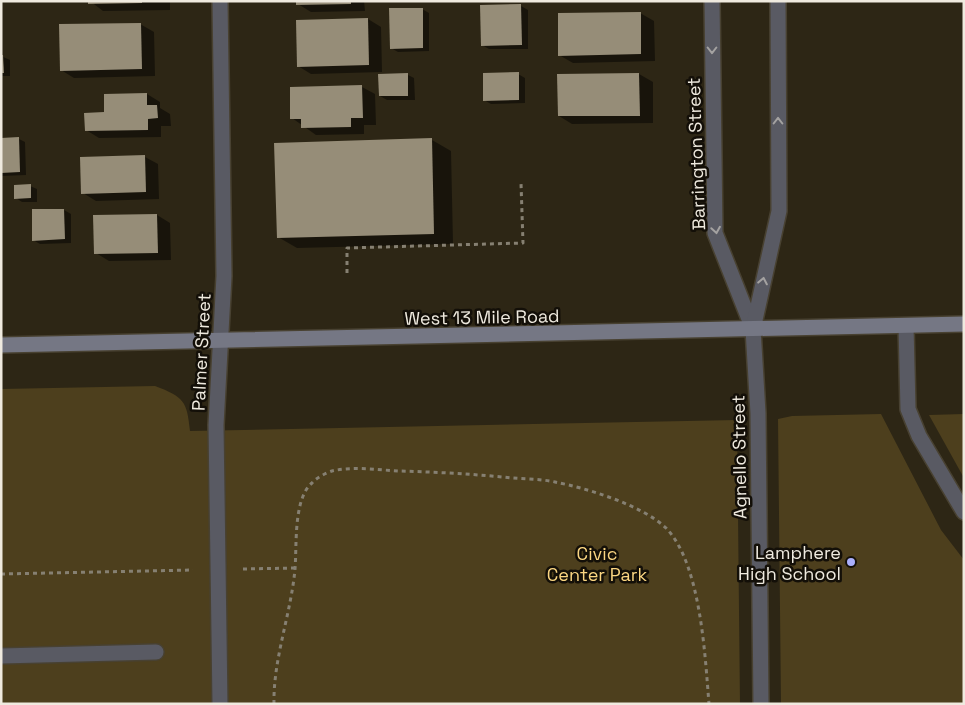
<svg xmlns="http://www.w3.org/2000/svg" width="965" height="705" viewBox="0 0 965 705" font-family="'Space Grotesk',sans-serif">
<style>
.green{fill:#4d3f1d}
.shadow{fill:#0007}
.building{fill:#968d78}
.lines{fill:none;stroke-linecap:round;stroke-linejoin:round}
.lane-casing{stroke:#484131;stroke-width:18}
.street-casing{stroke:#484131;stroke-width:18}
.secondary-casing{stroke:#484131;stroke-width:18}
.path{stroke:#868072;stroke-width:3;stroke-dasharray:4 4;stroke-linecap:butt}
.lane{stroke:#595a63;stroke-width:15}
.street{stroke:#595a63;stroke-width:15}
.secondary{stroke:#757784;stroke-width:15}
.oneway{stroke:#a4a2a1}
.poi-dot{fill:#aaaffb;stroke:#130f08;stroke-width:2}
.labels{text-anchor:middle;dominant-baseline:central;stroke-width:5;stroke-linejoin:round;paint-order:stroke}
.street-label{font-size:18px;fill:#efeadf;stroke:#130f08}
.poi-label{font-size:18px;fill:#efeadf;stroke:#130f08;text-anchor:end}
.park-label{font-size:18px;fill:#fbd682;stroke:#130f08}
</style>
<rect width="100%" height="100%" fill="#2d2615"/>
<g class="green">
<path d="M155,386C184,397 187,401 190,431L737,420L740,704H1V389Z"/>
<path d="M881,414L941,530L964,560V704H781L778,419L792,416Z"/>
<path d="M964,414V478L929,415Z"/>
</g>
<g class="shadow">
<path d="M90,1H170V10L103,11Z"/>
<path d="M298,1H364L365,11L311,12L298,4Z"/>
<path d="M521,6L528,10V49H489L482,45Z"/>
<path d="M422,9L429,13V51L398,52L391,48Z"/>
<path d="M640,13L654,21L655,61L573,63L559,55Z"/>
<path d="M368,19L381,27L382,72L311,74L298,66Z"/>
<path d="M140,24L154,32L155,76L74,78L61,70Z"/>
<path d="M1,56L10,60V76H1Z"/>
<path d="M518,74L525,78V103L491,104L484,100Z"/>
<path d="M639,74L653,82V123L572,124L559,116L558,75Z"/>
<path d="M408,75L414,78L415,100H387L380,96Z"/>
<path d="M362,87L375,94L376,125H364V134L316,135L292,118Z"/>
<path d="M147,94L160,102V108L170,114L171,126H161V137L99,138L86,130L106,114Z"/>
<path d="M1,139H19L25,142L26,175L1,176Z"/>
<path d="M432,140L451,151L453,244L297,248L278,237Z"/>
<path d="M145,157L158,164L159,199L96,201L83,193Z"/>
<path d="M30,186L37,189V202H22L16,198Z"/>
<path d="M33,210H64L71,214V243L40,244L33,240Z"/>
<path d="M157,215L170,223L171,260L109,261L96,253Z"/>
</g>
<g class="building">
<path d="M88,1H142V3L88,4Z"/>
<path d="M296,1H351V4L296,5Z"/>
<path d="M521,4L522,45L481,46L480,5Z"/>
<path d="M389,8H423V48L390,49Z"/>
<path d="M641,12V54L558,56V13Z"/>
<path d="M368,18L369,65L297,67L296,20Z"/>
<path d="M141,23L142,69L60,71L59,24Z"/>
<path d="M1,55H3L4,73H1Z"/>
<path d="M519,72V100L483,101V73Z"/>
<path d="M408,73V96H379L378,74Z"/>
<path d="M639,73L640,116H558L557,74Z"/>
<path d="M362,85L363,118H351V127L301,128V119H290V87Z"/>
<path d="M147,93V105H157L158,118L148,119V130L85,131L84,113L104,112V94Z"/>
<path d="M19,137L20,172L1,173V138Z"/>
<path d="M432,138L434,234L277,238L274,143Z"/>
<path d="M145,155L146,192L81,194L80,157Z"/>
<path d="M31,184V198L14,199V185Z"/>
<path d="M32,209H64L65,239L32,241Z"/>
<path d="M157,214L158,253L94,254L93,215Z"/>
</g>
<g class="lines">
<g class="lane-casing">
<g id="lane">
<path d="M906,326L908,409L919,436L964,512"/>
<path d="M1,656L156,652"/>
</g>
</g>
<g class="street-casing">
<g id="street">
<path d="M220,1L224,276L216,425L220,704"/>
<path d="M712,1L715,233L753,329"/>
<path d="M761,704L758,413L753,329L779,211L778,1"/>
</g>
</g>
<g class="secondary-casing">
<path id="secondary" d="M1,345L964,324"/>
</g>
<g class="path">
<path d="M347,273V248L523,243L521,183"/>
<path d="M243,569L295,568"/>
<path d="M1,574L193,570"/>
<path d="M274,704C273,659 291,614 295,569C297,546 293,499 312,483C316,478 326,473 332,471C353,466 378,470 399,471C436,472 474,474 512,478C526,479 541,479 555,482C586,488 642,505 666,528C701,564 705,656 709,704"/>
</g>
<use href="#lane" class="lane"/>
<use href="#street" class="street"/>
<use href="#secondary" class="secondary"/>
</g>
<defs><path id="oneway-chevron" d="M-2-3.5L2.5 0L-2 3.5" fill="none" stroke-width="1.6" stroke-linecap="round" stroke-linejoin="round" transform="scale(1.25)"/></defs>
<g class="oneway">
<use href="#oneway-chevron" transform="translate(712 50) rotate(90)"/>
<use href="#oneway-chevron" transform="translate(778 121) rotate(-90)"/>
<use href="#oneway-chevron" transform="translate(716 230) rotate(81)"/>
<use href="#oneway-chevron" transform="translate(763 281) rotate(-79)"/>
</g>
<circle class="poi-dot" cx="851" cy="562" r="5"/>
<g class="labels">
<g class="street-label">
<text transform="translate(696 154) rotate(-92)">Barrington Street</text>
<text transform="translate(482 317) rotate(-1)">West 13 Mile Road</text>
<text transform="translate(201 352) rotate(-87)">Palmer Street</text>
<text transform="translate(739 457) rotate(-91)">Agnello Street</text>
</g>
<g class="poi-label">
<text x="841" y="552">Lamphere<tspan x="841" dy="21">High School</tspan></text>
</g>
<g class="park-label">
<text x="597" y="553">Civic<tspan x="597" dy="21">Center Park</tspan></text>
</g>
</g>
<rect width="965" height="705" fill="none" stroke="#efeadf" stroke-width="5"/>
</svg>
